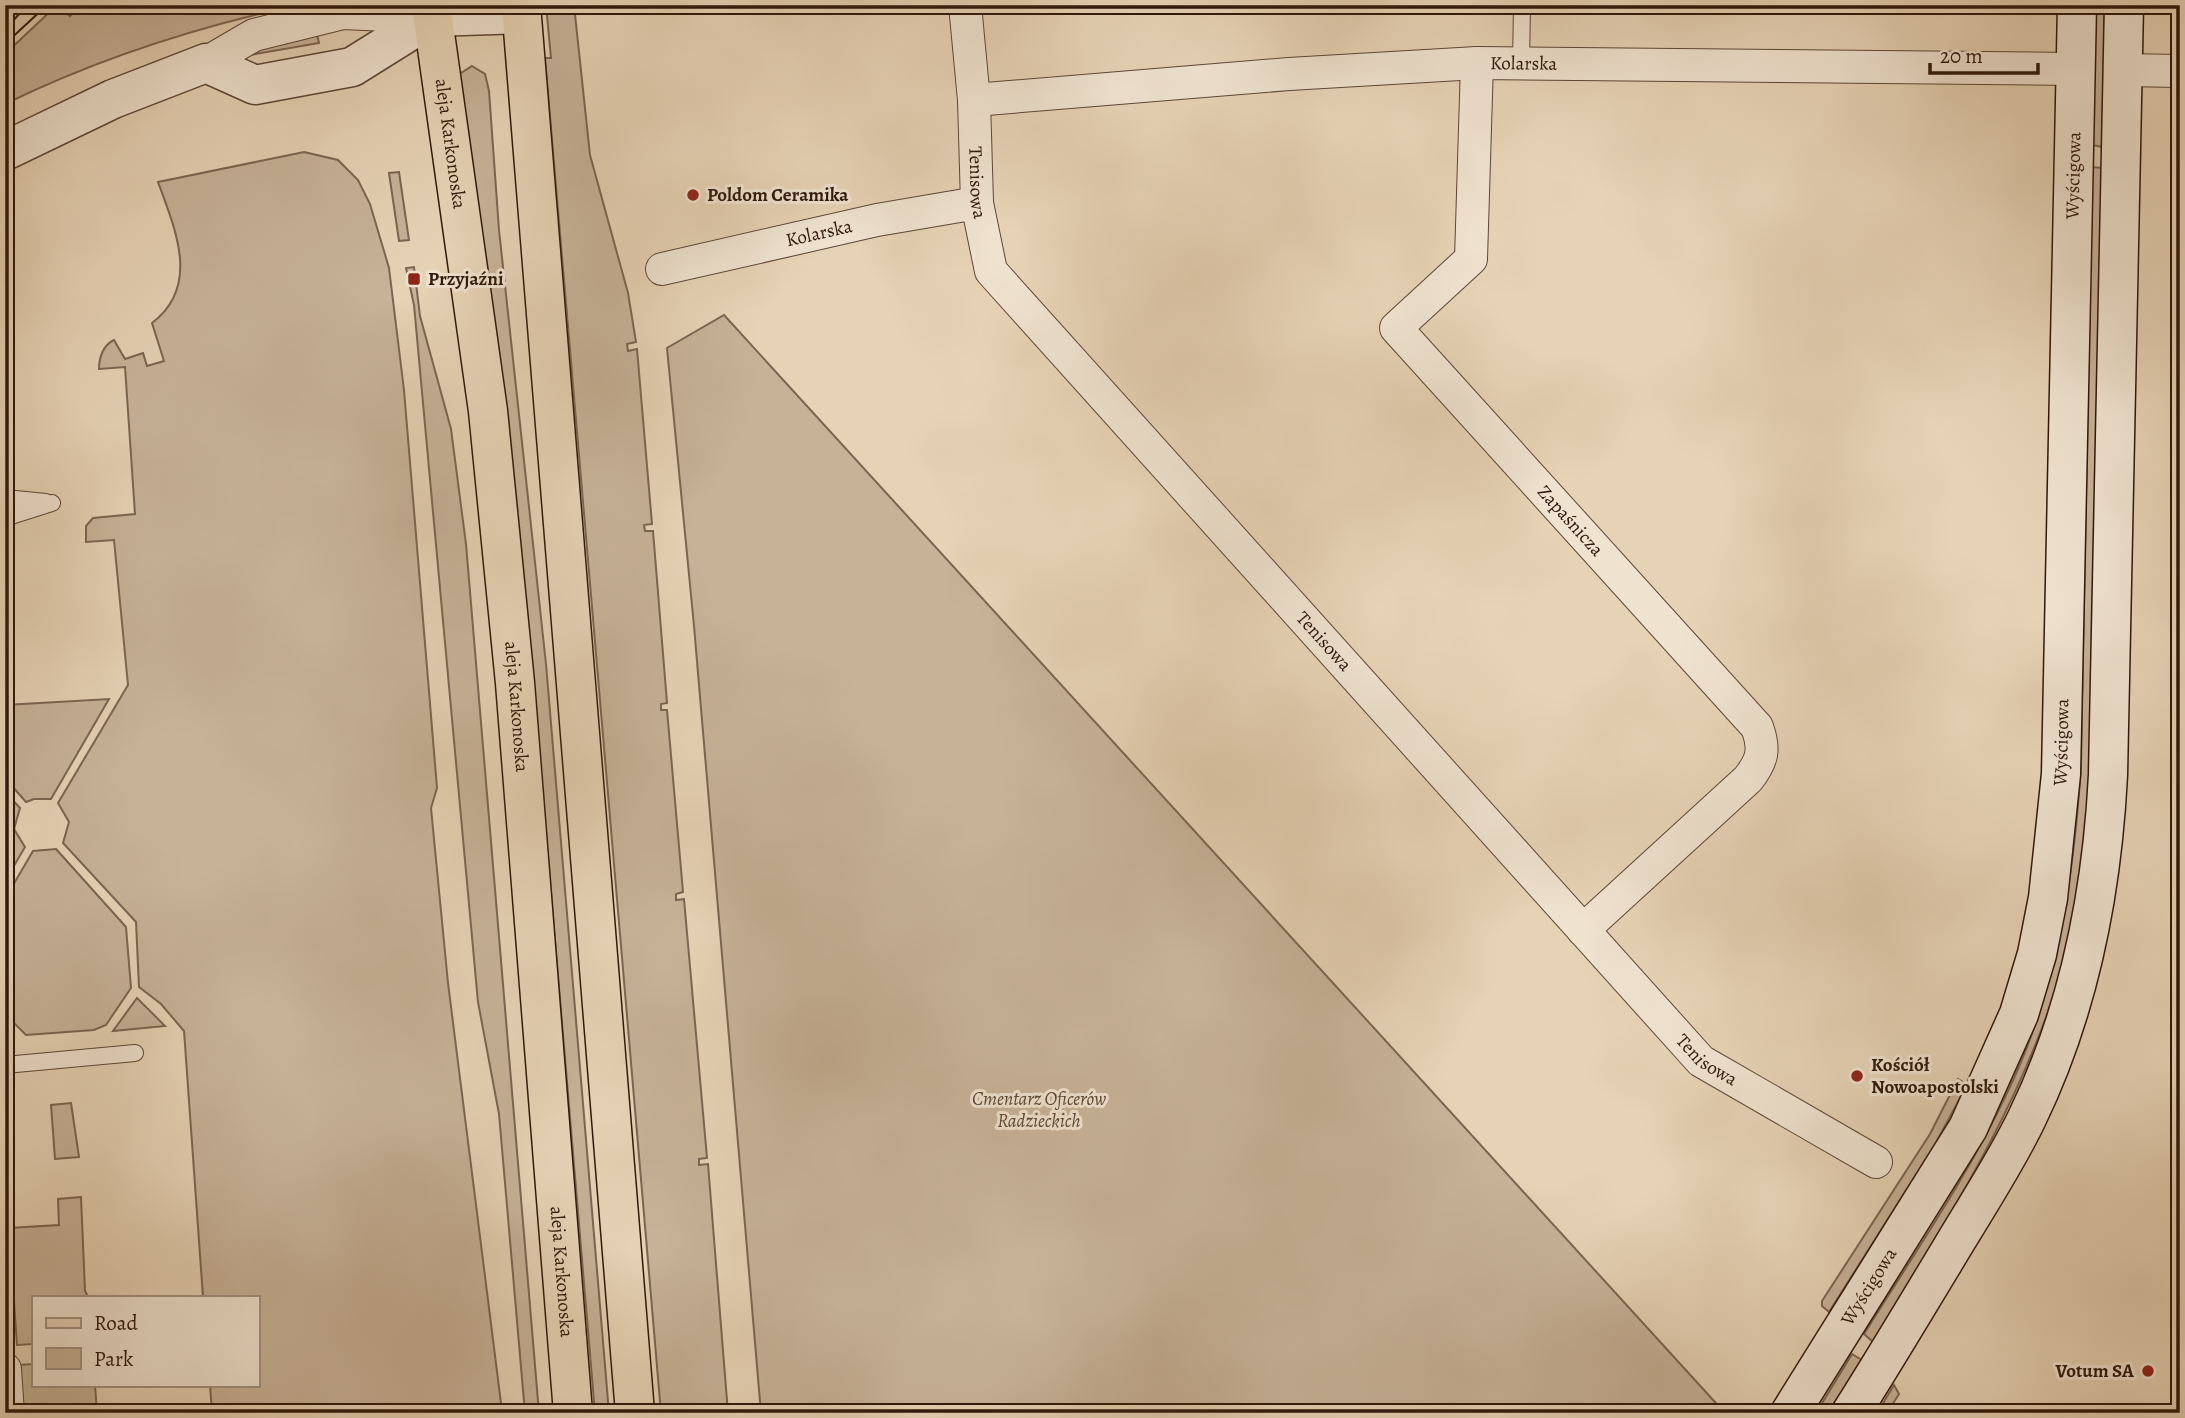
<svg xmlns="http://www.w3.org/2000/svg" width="2185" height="1418" viewBox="0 0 2185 1418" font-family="Alegreya,serif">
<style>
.green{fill:#c7b298;stroke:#7b6552;stroke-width:2}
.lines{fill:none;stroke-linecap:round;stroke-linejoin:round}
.service-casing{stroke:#5d4636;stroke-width:18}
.minor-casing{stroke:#5d4636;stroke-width:34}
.tertiary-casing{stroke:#5d4636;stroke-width:41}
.secondary-casing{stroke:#2f180b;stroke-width:41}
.primary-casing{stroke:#2f180b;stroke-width:41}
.service{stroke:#efe2cf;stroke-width:16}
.minor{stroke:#efe2cf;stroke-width:32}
.tertiary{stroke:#efe2cf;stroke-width:38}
.secondary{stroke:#efe2cf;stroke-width:38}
.primary{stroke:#e6d2b5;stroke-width:38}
.tram{stroke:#2f180b;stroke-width:2}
.poi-dot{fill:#8f2418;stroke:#efe2cf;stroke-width:2.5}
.labels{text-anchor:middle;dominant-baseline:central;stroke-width:6;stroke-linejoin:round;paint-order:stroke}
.street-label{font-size:19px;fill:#2f180b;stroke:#efe2cf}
.poi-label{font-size:19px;font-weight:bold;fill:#2f180b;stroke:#efe2cf;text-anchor:start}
.park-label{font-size:19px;font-style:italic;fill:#5d4635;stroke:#efe2cf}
</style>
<rect width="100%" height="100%" fill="#e6d2b5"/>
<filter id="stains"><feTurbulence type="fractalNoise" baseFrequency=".00286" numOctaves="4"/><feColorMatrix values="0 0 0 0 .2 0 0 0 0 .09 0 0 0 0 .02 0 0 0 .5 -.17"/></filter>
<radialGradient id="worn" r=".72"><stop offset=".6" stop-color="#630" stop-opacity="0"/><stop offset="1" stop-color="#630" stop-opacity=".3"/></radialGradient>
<g class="green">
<path d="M57,5L70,16L80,5H298C196,27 99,58 5,104V54Z"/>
<path d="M546,5H574L590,155L628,293L636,342L627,344L628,351L637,349L652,524L644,525L645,531H653L667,703L661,704V710H667L683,892L676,894V900L684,899L707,1158L699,1159V1165L708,1164L728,1413H661L545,58H551Z"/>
<path d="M2096,5H2105L2102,147L2092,145Z"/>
<path d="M316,30L319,43L244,56L243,52Z"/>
<path d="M472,66L485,74L489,91L499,230L546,664L609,1413H595L539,751L458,75Z"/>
<path d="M304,152L338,160L358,180L370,204L389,268L404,390L437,788L431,808L448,983L502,1411L212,1413L210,1385H257V1297H203L184,1031L161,1004L139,987L136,922L63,843L69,822L58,803L128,685L114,540L86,542V526L93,518L135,514L125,367L99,369C99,358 103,345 114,340L125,359L143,353L147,366L164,361L152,323C201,286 175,229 158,182Z"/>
<path d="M2092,167L2102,168L2089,796C2082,854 2078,913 2062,969C2022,1105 1946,1222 1873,1342L1864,1334C1913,1255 1967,1178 2007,1093C2057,990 2074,878 2081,765Z"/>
<path d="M399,172L409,240L399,241L389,173Z"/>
<path d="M414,267L420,316L451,429L466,544L539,1413H525L499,1114L478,1002L414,305L406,268Z"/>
<path d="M724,315L1725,1413H761L694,626L667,348Z"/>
<path d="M109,699L51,799H34L26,802L5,778V705Z"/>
<path d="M5,792L20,808L14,829L25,847L5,881Z"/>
<path d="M56,849L126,927L131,988L106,1025L94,1030L26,1035L5,1014V899L33,851Z"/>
<path d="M137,998L165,1026L113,1031Z"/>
<path d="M1958,1079L1963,1082L1965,1089L1933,1148L1829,1312L1822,1306V1301L1930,1134Z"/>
<path d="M71,1103L79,1157L55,1159L51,1105Z"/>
<path d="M81,1197L85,1291L88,1297H33V1344L17,1345L9,1228L59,1225L58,1199Z"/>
<path d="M1852,1354L1862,1360L1828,1413H1816Z"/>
<path d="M33,1364V1385H95L97,1413H22L19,1365Z"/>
<path d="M1894,1385L1899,1394L1887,1413H1877Z"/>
</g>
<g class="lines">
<g class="service-casing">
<g id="service">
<path d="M1521,63L1522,5"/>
<path d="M5,498L46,502"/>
<path d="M5,518L52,503"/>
<path d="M5,1065L135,1053"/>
</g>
</g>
<g class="minor-casing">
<g id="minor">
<path id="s1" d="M965,5L974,100L977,203L991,271L1701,1061L1876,1162"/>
<path d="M206,63L254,35L343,13L432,17"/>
<path id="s2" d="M1477,63L1471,259L1396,328L1757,727C1765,749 1763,760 1748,779L1583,930"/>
<path d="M2123,70L2180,71"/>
<path id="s3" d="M974,100L1289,74L1477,63L2075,69"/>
<path id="s4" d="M662,269L877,220L977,203"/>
<path d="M5,1369L8,1413"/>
</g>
</g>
<g class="tertiary-casing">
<path id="tertiary" d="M5,151L113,99L206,63L255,85L352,67L432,17L521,14"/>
</g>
<g class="secondary-casing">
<g id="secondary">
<path id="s5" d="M1790,1413L1968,1128L2019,1014L2037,954L2048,898L2061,774L2077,5"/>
<path d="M1851,1413C1887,1356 1921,1299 1956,1241C1980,1201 2007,1160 2027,1118C2079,1011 2102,893 2108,775L2124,5"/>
</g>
</g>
<g class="primary-casing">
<g id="primary">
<path id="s6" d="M431,5L488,411L515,683L573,1413"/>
<path d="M521,5L635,1413"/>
</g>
</g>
<use href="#service" class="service"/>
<use href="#minor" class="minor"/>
<use href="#tertiary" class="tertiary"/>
<use href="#secondary" class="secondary"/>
<use href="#primary" class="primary"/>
<g class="tram">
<path d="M5,30L27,5"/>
<path d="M5,44L47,5"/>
</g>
</g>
<g class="poi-dot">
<circle cx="693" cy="195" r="7"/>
<rect x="407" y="272" width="14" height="14" rx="3.5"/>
<circle cx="1857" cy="1076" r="7"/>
<circle cx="2148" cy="1371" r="7"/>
</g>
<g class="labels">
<g class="street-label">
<text stroke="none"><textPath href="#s3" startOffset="551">Kolarska</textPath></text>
<text stroke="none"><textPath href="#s6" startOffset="140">aleja Karkonoska</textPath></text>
<text stroke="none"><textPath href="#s5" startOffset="1304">Wyścigowa</textPath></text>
<text stroke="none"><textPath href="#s1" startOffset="178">Tenisowa</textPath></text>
<text stroke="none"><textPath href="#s4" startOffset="161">Kolarska</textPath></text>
<text stroke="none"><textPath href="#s2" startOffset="558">Zapaśnicza</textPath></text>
<text stroke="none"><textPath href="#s1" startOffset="766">Tenisowa</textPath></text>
<text stroke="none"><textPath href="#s6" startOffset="707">aleja Karkonoska</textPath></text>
<text stroke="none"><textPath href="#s5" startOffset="737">Wyścigowa</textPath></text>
<text stroke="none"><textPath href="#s1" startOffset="1334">Tenisowa</textPath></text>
<text stroke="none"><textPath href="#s6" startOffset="1274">aleja Karkonoska</textPath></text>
<text stroke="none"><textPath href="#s5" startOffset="149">Wyścigowa</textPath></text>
</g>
<g class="poi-label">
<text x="707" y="195">Poldom Ceramika</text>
<text x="428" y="279">Przyjaźni</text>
<text x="1871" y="1065">Kościół<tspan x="1871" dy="22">Nowoapostolski</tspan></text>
<text x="2134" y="1371" text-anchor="end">Votum SA</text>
</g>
<g class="park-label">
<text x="1039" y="1099">Cmentarz Oficerów<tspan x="1039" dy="22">Radzieckich</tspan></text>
</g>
</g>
<rect width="2185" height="1418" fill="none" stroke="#e6d2b5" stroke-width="28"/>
<rect x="7" y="7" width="2171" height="1404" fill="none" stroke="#2f180b" stroke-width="3.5"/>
<rect x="14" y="14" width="2157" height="1390" fill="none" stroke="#2f180b" stroke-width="2"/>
<rect x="32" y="1296" width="228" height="91" fill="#efe2cf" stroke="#a29181" stroke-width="2"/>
<rect x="46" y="1318" width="35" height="10" fill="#e6d2b5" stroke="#a29181" stroke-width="2"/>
<text x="94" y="1330" font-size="21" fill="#2f180b">Road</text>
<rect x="46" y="1348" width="35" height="21" fill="#c7b298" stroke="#a29181" stroke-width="2"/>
<text x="94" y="1366" font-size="21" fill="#2f180b">Park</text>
<path d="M1930 63v10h108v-10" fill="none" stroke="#2f180b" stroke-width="3.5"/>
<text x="1940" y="63" font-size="21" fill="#2f180b" stroke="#efe2cf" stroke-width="5" paint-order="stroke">20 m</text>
<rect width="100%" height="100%" filter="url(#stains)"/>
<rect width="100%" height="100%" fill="url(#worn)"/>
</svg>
